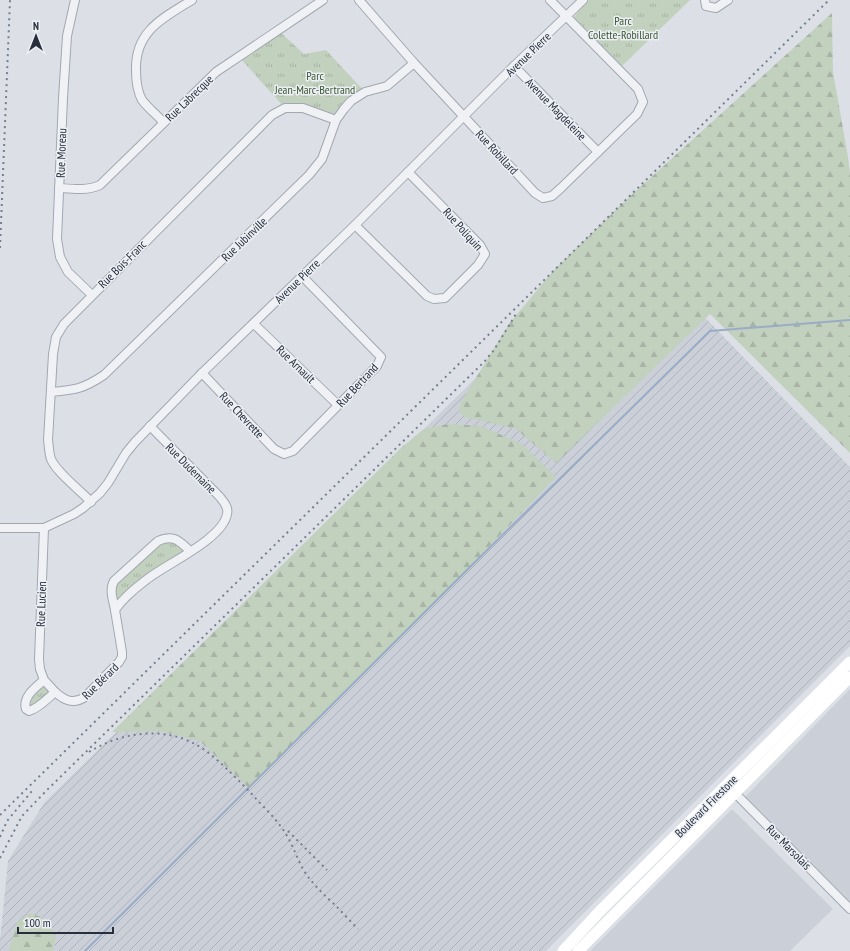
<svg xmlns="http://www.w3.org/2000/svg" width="850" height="951" viewBox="0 0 850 951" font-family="'PT Sans Narrow',sans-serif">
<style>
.built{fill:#cbcfd8}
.industrial{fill:url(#industrial-furrows)}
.grass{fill:url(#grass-tufts)}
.forest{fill:url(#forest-firs)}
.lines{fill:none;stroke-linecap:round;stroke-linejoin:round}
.stream{stroke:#98acc6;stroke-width:2}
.minor-casing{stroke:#a2a7b0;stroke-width:10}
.minor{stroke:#eff1f5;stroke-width:8}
.secondary{stroke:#fff;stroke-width:11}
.rail{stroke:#767f8f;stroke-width:2;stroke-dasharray:2 4;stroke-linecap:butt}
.labels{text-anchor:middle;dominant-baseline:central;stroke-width:3;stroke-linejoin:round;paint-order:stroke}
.park-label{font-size:12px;fill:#3a5734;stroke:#eceff4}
.street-label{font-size:12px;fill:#272e3c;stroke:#eceff4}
</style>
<defs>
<pattern id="industrial-furrows" width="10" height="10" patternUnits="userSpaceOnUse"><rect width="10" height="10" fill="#cbcfd8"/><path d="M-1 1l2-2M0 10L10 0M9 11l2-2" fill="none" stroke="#aeb2ba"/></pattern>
<pattern id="grass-tufts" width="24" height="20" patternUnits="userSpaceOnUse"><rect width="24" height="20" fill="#c2d0be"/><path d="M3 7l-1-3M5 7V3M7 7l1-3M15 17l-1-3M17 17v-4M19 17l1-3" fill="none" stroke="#a7b3a4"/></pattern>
<pattern id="forest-firs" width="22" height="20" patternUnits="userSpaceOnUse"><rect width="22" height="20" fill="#c2d0be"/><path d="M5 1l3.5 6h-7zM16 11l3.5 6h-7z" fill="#a7b3a4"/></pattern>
</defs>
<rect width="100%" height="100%" fill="#dce0e6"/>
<g class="built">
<path d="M850,689V903L745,797Z"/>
<path d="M732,809L833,909L790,951H590Z"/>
</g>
<path class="industrial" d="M623,233L850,467V646L546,951H0V940L8,861L44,803Z"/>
<g class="grass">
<path d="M588,0H690L622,66L574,17Z"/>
<path d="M278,30L304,54L326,50L365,92L336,120L303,108H285L239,57Z"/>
<path d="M171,538L190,551L115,610L112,586L158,541Z"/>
<path d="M44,680L55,692L29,711L26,699Z"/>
</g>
<g class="forest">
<path d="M832,13L833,72L848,157L850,174V453L710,314L556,463L516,429L464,417L459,411L461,402L509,324L552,272L625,201Z"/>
<path d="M448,424L481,426L522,444L556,477L454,583L249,788L200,741L159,731L112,732L402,447L424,429Z"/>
<path d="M30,913L44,918L50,925L56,937L53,951H9L17,922Z"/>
</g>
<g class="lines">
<path class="stream" d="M85,951L466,571L710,331L850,320"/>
<g class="minor-casing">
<g id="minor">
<path d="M75,0L67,36L63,98L57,239L60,257L68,272L92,295"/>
<path d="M359,0L414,63L535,193L543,198L552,196L561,188L637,114L643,102L638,89L550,0"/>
<path d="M705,0L706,6L716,8L728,0"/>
<path d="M514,66L598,152"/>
<path d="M163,122C157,115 148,108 142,100C137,91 136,80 136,70C135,31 163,18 192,0"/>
<path d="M59,188C73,189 87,191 100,185L216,72L323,0"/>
<path d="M355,225L427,296L434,299L445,298L478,265L485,254L480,245L408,172"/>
<path d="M254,324L338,405"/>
<path d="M202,373L274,449L284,454L293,451L377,366L381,357L302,276"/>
<path d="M51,392C75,390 83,389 104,375L309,175L322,159L336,120L344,109L351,101L365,92L387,86L414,63"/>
<path d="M91,502C81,491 56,472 51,459C49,454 49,446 48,440L53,354L56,337L64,324L272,115L285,108H303L336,120"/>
<path d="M0,528H44L74,514L83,508L100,493L108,483L126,453L135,442L202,373L355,225L514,66L583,0"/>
<path d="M115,610C113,599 109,590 114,581L158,541C174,534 179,541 190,551"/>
<path d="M44,680L55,692C47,699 39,708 29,711L26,709C22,697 36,687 44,680L40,669L39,659L44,528"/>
<path d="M55,692C64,700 73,705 85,697L119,662L122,657V652L115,610C123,598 134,589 146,580C166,564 223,539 227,514C229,507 223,501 219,496L150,426"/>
<path d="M731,789L850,909"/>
</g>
</g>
<use href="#minor" class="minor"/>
<g class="secondary">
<path d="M563,951L600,911L850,662"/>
<path d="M578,951L850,677"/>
</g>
<g class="rail">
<path d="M0,248L10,0"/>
<path d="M89,752C125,730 171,725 206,751C222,763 236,778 250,792C261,805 274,816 284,831C293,844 297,860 306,874C314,885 324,895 335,905C342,912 350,921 358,929"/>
<path d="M0,815L829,0"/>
<path d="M288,831L327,870"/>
<path d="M0,837L7,821L32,791"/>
<path d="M0,858L22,816L47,790L484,362L494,350L516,314"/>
</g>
</g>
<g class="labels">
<g class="park-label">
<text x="623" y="20">Parc<tspan x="623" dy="14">Colette-Robillard</tspan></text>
<text x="315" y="75">Parc<tspan x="315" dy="14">Jean-Marc-Bertrand</tspan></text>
</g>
<g class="street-label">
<text transform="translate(528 54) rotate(-44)">Avenue Pierre</text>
<text transform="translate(189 98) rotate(-44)">Rue Labrecque</text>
<text transform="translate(556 109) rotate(46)">Avenue Magdeleine</text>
<text transform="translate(497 152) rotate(47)">Rue Robillard</text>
<text transform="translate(61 153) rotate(-88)">Rue Moreau</text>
<text transform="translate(463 229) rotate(48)">Rue Poliquin</text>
<text transform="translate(244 239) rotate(-44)">Rue Jubinville</text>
<text transform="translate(122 264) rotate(-45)">Rue Bois-Franc</text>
<text transform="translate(297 281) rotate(-44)">Avenue Pierre</text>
<text transform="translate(296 364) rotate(44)">Rue Arnault</text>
<text transform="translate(357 385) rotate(-47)">Rue Bertrand</text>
<text transform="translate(242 415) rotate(47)">Rue Chevrette</text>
<text transform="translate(191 468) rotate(45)">Rue Dudemaine</text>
<text transform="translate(41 604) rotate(-88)">Rue Lucien</text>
<text transform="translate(100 681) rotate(-45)">Rue Bérard</text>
<text transform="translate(706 806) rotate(-45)">Boulevard Firestone</text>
<text transform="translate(789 847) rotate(45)">Rue Marsolais</text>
</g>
</g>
<g transform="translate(36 36)" stroke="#eceff4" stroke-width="3" paint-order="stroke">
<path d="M0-3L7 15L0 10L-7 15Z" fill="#272e3c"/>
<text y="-6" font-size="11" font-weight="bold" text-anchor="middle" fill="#272e3c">N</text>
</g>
<path d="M18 927v6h95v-6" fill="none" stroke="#272e3c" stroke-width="2"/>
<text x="24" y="927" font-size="12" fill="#272e3c" stroke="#eceff4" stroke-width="3" paint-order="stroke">100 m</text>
</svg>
